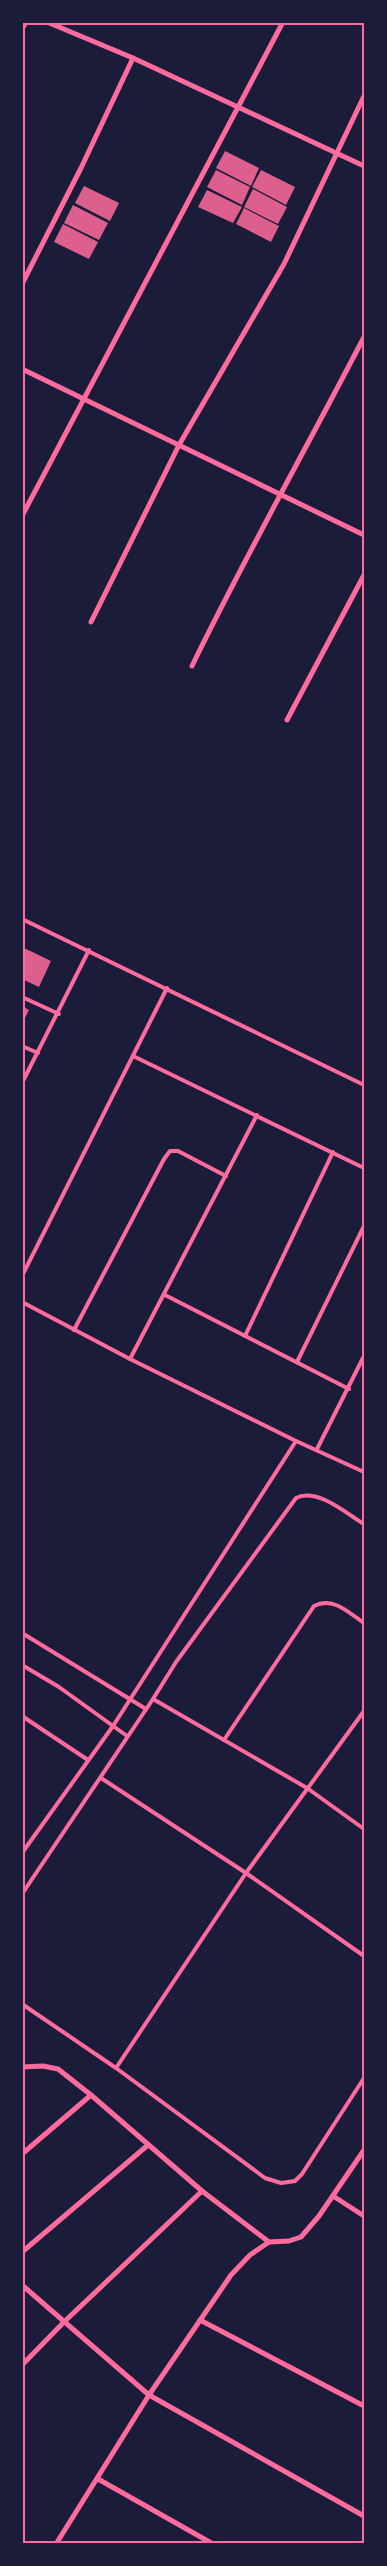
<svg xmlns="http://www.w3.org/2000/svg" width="387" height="2566" viewBox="0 0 387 2566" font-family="'Golos Text',sans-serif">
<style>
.building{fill:#dd5f8e}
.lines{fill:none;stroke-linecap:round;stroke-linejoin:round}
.service{stroke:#ff6b9d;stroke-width:4}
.minor{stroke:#ff6b9d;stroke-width:5}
.neatline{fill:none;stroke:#ff6b9d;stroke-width:2}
</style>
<rect width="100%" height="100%" fill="#1b1b3a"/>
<g class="building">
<path d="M225,151L259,168L251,186L216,168Z"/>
<path d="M216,170L250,187L242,205L207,187Z"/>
<path d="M261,170L295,187L286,205L252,187Z"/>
<path d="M84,186L119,203L110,221L75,203Z"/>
<path d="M253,189L287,207L278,224L244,207Z"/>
<path d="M207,190L242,207L233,223L198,207Z"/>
<path d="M73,205L108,223L99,240L64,223Z"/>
<path d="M244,208L279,226L271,242L236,224Z"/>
<path d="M63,224L98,242L89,259L54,242Z"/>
<path d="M22,947L51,961L39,987L22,979Z"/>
<path d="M22,1006L29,1010L22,1024Z"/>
</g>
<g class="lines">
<g class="service">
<path d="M22,919L364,1085"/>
<path d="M22,997L59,1014"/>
<path d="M22,1046L38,1053"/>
<path d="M133,1056L364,1168"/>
<path d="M22,1083L89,950"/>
<path d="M22,1276L167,988"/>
<path d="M165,1295L349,1389"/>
<path d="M22,1302L130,1359L296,1441L364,1472"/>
<path d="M74,1330L164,1159L170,1151H178L226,1176"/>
<path d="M245,1336L333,1152"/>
<path d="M130,1359L257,1115"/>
<path d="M297,1362L364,1226"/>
<path d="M317,1449L364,1356"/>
<path d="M22,1633L146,1709"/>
<path d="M22,1665L59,1687L127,1736"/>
<path d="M153,1699L307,1788L364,1829"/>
<path d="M22,1716L88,1760"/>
<path d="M224,1740L314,1606C333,1596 349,1613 364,1623"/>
<path d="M101,1778L246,1873L364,1956"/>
<path d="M22,1853L113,1726L296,1441"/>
<path d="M22,1894L153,1699L176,1662L296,1498C317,1487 347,1514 364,1524"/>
<path d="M22,2004L116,2068L265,2178L281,2183L295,2181L302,2174L364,2078"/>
<path d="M116,2068L246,1873L364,1711"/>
</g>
<g class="minor">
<path d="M47,22L133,58L364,166"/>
<path d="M22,29L26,22"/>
<path d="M22,284L81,168L133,58"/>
<path d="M22,369L364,535"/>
<path d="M22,516L283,22"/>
<path d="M91,622L179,445L284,264L364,96"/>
<path d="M192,666C246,555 307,447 364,337"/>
<path d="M287,720L364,575"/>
<path d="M22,2067L43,2066L58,2069L91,2095L202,2191L269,2242"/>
<path d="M22,2154L91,2095"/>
<path d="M333,2196L364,2216"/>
<path d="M22,2252L148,2145"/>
<path d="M22,2285L149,2395L364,2516"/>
<path d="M200,2320L364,2406"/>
<path d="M22,2365L64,2322L202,2191"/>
<path d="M98,2479L213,2544"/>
<path d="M56,2544L149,2395L231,2275L250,2255L269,2242L289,2241L301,2237L319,2216L364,2150"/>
</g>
</g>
<rect width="387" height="2566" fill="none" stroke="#1b1b3a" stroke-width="48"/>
<rect x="24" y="24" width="339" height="2518" class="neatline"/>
</svg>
